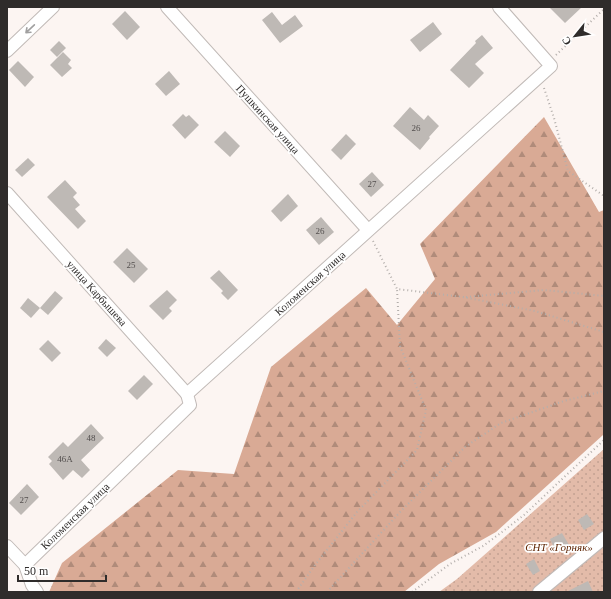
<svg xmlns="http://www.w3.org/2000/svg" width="611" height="599" viewBox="0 0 611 599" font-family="'Times New Roman',serif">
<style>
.forest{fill:url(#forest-firs)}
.park{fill:url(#park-dots)}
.building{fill:#beb9b5}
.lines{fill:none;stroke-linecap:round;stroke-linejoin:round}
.minor-casing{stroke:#c1bab7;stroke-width:14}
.path{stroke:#b4afac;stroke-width:2;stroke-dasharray:1 3;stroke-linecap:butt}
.minor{stroke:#fff;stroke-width:12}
.oneway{stroke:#a1a0a0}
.labels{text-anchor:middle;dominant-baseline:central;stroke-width:3.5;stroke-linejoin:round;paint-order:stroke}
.number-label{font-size:9px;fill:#534f4e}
.street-label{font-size:11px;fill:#2f2c2b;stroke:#fff}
.park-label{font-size:11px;font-style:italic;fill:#602706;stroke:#fff}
</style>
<defs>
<pattern id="forest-firs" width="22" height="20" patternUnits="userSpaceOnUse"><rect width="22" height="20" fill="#d9aa95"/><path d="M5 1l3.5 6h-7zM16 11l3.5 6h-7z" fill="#b08b7a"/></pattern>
<pattern id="park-dots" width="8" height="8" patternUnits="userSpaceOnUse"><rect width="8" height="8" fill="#e3bba9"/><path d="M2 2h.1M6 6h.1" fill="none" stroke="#c3a192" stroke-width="1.8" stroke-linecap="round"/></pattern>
</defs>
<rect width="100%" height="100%" fill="#fcf5f2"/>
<path class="forest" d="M544,117L599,212L604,210L603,435L496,532L439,564L404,592H49L62,563L178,470L234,474L271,367L366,288L397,325L435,279L420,244Z"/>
<path class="park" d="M604,449V592H439L457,579Z"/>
<g class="building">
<path d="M549,7H582L565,23Z"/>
<path d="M125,11L140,27L127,40L112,24Z"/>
<path d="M272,12L282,25L295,15L303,26L280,43L262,20Z"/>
<path d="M433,22L442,34L420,52L410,40Z"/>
<path d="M482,35L493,48L475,64L484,73L469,88L450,70L476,43L475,41Z"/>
<path d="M59,41L66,48L57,57L50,50Z"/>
<path d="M63,52L71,60L68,64L72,68L62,77L50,65Z"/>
<path d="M18,61L34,77L25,87L9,70Z"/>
<path d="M169,71L180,84L166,96L155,84Z"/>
<path d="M410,107L424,120L428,115L439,126L429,137L430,138L420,150L393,126Z"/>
<path d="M183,114L186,117L189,115L199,125L185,139L172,125Z"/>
<path d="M225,131L240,146L230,157L214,142Z"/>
<path d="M346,134L356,144L341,160L331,150Z"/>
<path d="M28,158L35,165L22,177L15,170Z"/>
<path d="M372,172L384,185L371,197L359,184Z"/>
<path d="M65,180L77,193L73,197L80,205L75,209L86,221L78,229L47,197Z"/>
<path d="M288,194L298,206L281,222L271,211Z"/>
<path d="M321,217L334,232L319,245L306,230Z"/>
<path d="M127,248L148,269L134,283L113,262Z"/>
<path d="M219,270L238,290L228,300L221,293L223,291L210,278Z"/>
<path d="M167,290L177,300L169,308L172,311L163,320L149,306Z"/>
<path d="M55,291L63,298L48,315L40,308Z"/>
<path d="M28,298L40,308L31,318L20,308Z"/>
<path d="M106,339L116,348L107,357L98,348Z"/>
<path d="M48,340L61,353L52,362L39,349Z"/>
<path d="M144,375L153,384L137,400L128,391Z"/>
<path d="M91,424L104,438L81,460L90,470L82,478L73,470L63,480L49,464L52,461L48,457L63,442L68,447Z"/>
<path d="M27,484L39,497L21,515L9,503Z"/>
<path d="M587,514L594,524L584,530L578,520Z"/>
<path d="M562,533L569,545L556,552L550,539Z"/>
<path d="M534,559L540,571L533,575L526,564Z"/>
<path d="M588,581L593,592H566Z"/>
</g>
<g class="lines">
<g class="minor-casing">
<g id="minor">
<path d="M167,7L368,230"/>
<path d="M7,51L53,7"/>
<path d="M7,193L187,394"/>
<path d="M7,546L25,565L32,585L37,592"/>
<path d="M25,565L190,405L187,394L551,66L499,7"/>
<path d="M539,592L604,538"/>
</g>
</g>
<g class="path">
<path d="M556,55L604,9"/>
<path d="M544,88L554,118L568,171L604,196"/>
<path d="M373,241L397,289L463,297L535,311L604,332"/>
<path d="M466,297L544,290L604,296"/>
<path d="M296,592L315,565L357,512L417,450L426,410L400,346L397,289"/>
<path d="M327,592L401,511L465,447L501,423L564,401L604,391"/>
<path d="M412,592L450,564L483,546L502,532L524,515L560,481L604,440"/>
</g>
<use href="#minor" class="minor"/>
</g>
<defs><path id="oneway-shaft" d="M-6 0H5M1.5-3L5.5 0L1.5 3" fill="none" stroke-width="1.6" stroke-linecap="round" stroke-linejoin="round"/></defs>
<use class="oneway" href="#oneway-shaft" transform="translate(30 29) rotate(137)"/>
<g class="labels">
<g class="number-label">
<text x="416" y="128">26</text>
<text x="372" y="184">27</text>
<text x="320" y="231">26</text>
<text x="131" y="265">25</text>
<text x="91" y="438">48</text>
<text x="65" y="459">46А</text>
<text x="24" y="500">27</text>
</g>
<g class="street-label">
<text transform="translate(268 119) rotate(48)">Пушкинская улица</text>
<text transform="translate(310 283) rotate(-42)">Коломенская улица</text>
<text transform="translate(97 293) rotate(48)">улица Карбышева</text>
<text transform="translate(75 516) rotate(-44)">Коломенская улица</text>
</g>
<g class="park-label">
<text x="559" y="547">СНТ «Горняк»</text>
</g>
</g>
<rect width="611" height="599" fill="none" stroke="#2f2c2b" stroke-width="16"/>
<g transform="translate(575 36) rotate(240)" stroke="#ffffff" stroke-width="3" paint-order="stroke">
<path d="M0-3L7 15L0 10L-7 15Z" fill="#2f2c2b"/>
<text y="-6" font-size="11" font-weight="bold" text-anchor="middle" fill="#2f2c2b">С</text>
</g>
<path d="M18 575v6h88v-6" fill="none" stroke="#2f2c2b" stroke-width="2"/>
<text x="24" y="575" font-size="12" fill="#2f2c2b" stroke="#ffffff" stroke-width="3" paint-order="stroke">50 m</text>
</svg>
